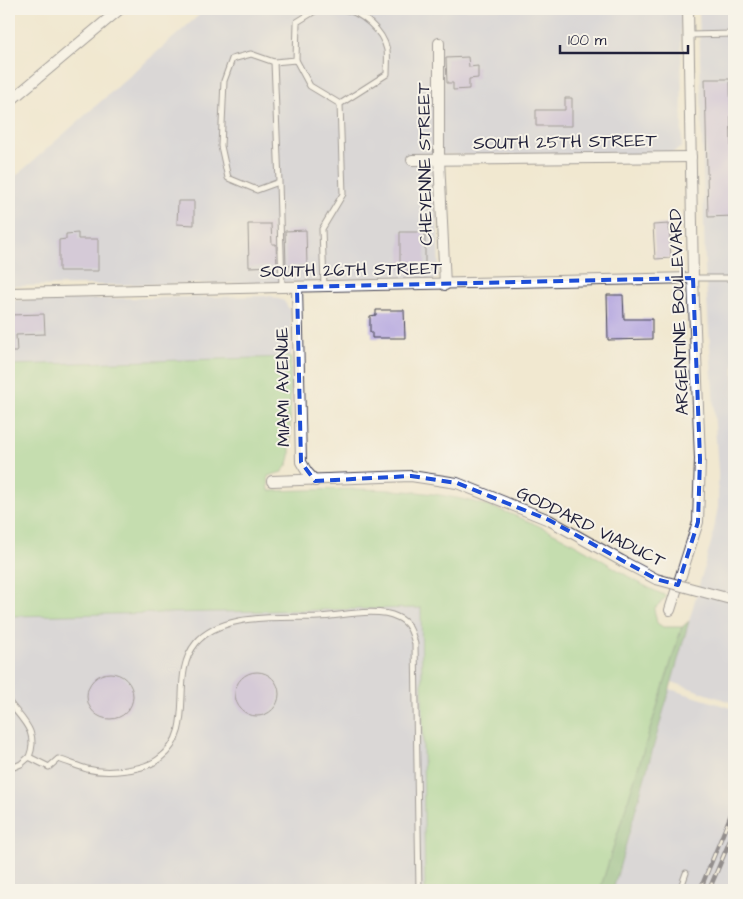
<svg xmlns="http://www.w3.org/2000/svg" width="743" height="899" viewBox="0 0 743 899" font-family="'Architects Daughter',sans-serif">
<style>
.industrial{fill:#bec3de}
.green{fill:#90d087;stroke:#597961}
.forest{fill:#74b274;stroke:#4b6a58}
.building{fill:#b4a6e0}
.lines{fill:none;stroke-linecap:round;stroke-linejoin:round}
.service-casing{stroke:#414051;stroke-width:7}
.minor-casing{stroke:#414051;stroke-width:12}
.service{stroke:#fff;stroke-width:5}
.minor{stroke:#fff;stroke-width:10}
.rail-casing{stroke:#22223b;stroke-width:4.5}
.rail{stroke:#f7f3e8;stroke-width:2.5;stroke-dasharray:8;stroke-linecap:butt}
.minor-bridge-casing{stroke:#414051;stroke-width:12;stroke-linecap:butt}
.minor-bridge{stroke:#fff;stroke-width:10}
.marked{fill:none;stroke:#1d4ed8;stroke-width:4;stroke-dasharray:10 6;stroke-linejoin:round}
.labels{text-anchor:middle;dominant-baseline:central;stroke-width:4;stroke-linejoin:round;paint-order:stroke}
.street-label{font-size:18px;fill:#22223b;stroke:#f7f3e8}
</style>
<rect width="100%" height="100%" fill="#f7f3e8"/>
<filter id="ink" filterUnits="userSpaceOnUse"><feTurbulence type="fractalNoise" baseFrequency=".02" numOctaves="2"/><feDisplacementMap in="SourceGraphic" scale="10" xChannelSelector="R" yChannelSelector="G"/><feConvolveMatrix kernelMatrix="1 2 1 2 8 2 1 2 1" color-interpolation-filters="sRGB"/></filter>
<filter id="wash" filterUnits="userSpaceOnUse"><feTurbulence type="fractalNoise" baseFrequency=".0096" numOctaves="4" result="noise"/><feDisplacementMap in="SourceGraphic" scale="20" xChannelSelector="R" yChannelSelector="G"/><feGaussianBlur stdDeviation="1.12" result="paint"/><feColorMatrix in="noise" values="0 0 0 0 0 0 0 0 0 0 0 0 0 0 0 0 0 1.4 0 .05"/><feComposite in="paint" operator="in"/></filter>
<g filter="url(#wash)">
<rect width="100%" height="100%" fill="#f1e8d0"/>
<g class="industrial">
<path d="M206,9H681L682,147L670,154L436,155L439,273L438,277L433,281L9,286V182Z"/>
<path d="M699,9H734V698L733,703L672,682L712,539L718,507V472L705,268Z"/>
<path d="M271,296L284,301L291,312V357L9,365V300Z"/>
<path d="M421,608L425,890H9V616Z"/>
<path d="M670,689L734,709V890H613Z"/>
</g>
<path class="green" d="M291,357L290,456L288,464L282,472L268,476L269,491C357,489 439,482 523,519C548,529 574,543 597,557C620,571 641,586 667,596L654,609L657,623L663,627H682L600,890H425L421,608L9,616V365Z"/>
<path class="forest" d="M689,621L613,890H600L682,627Z"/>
<g id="blocks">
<g class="building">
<path d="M468,57L469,67L478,66V78L469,79V89L453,90V83H447L446,58Z"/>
<path d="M705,79H730L731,150H734L733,216L708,217Z"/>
<path d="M565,98H572V126H536V110H565Z"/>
<path d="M178,201H194V225L177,224Z"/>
<path d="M248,224H271L272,244H276L277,266L249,267Z"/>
<path d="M669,224L671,258L655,259L653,225Z"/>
<path d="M306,230L307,265L286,266L285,231Z"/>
<path d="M400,232H425V270L400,271Z"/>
<path d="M78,233V239H98V271H59V240L66,239V234Z"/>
<path d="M607,295H623L624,319H652V339L608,340Z"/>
<path d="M376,310H404L405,338H372V332H370V316L376,315Z"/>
<path d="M44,314L45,334L16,335L17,352H9V315Z"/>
<circle cx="257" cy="694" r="22"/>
<circle cx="110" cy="696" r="23"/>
</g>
</g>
</g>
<g filter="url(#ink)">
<use href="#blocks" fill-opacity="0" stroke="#414051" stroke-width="1"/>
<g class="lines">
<g class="service-casing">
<g id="service">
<path d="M688,35L734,34"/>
<path d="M296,60L310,86L340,104"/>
<path d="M274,62L296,60L297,22L318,9H322"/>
<path d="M279,182L274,62L251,54L232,59L224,81L221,146L228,178L257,190L279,182L282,287"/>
<path d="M693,278H734"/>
<path d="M324,286L322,229L343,194L340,104L387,74C387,67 388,58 387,50C383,31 361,11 342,9"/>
<path d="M9,702C23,721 39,732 29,757"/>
<path d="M9,769L21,764L29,757L49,767L58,759C68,762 77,766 87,769C106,774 145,771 160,758C198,729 168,677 196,643C206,631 224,624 239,621C265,616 292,618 319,617C341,616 377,607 397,617C409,622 412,632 415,644L419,890"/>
<path d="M680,890L686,873"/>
</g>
</g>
<g class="minor-casing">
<g id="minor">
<path d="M439,43V159L445,285"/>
<path d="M9,102L120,9"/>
<path d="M412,160L691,157"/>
<path d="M297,287L301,462L307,472L315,481"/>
<path d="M9,293C237,287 465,284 693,278"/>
<path d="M272,481L411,476L457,483L549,520L622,561"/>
<path d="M670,610L698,522L700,459L693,278L688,9"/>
</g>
</g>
<use href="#service" class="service"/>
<use href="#minor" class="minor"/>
<g class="rail-casing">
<g id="rail">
<path d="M700,890L734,807"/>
<path d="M709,890L734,831"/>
</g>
</g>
<use href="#rail" class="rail"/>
<g class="minor-bridge-casing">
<path id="minor-bridge" d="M622,561L656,579L734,600"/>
</g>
<use href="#minor-bridge" class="minor-bridge"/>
</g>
</g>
<path d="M0 0H743V899H0ZM693,278L700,459L698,522L678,585L656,579L549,520L457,483L411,476L315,481L301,462L297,287Z" fill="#f1e8d0" fill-opacity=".55" fill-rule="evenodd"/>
<path class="marked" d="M693,278L700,459L698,522L678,585L656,579L549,520L457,483L411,476L315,481L301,462L297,287Z"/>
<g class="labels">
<g class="street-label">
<text transform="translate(565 142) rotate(-1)">SOUTH 25TH STREET</text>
<text transform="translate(425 164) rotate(-91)">CHEYENNE STREET</text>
<text transform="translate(351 270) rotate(-1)">SOUTH 26TH STREET</text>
<text transform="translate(679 312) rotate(-92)">ARGENTINE BOULEVARD</text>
<text transform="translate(283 387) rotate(-91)">MIAMI AVENUE</text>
<text transform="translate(591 527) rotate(26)">GODDARD VIADUCT</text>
</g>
</g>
<rect width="743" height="899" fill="none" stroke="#f7f3e8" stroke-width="30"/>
<path d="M560 45v8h128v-8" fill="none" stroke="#22223b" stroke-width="2.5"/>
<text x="568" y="45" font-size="15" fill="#22223b" stroke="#f7f3e8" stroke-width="4" paint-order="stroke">100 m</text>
</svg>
